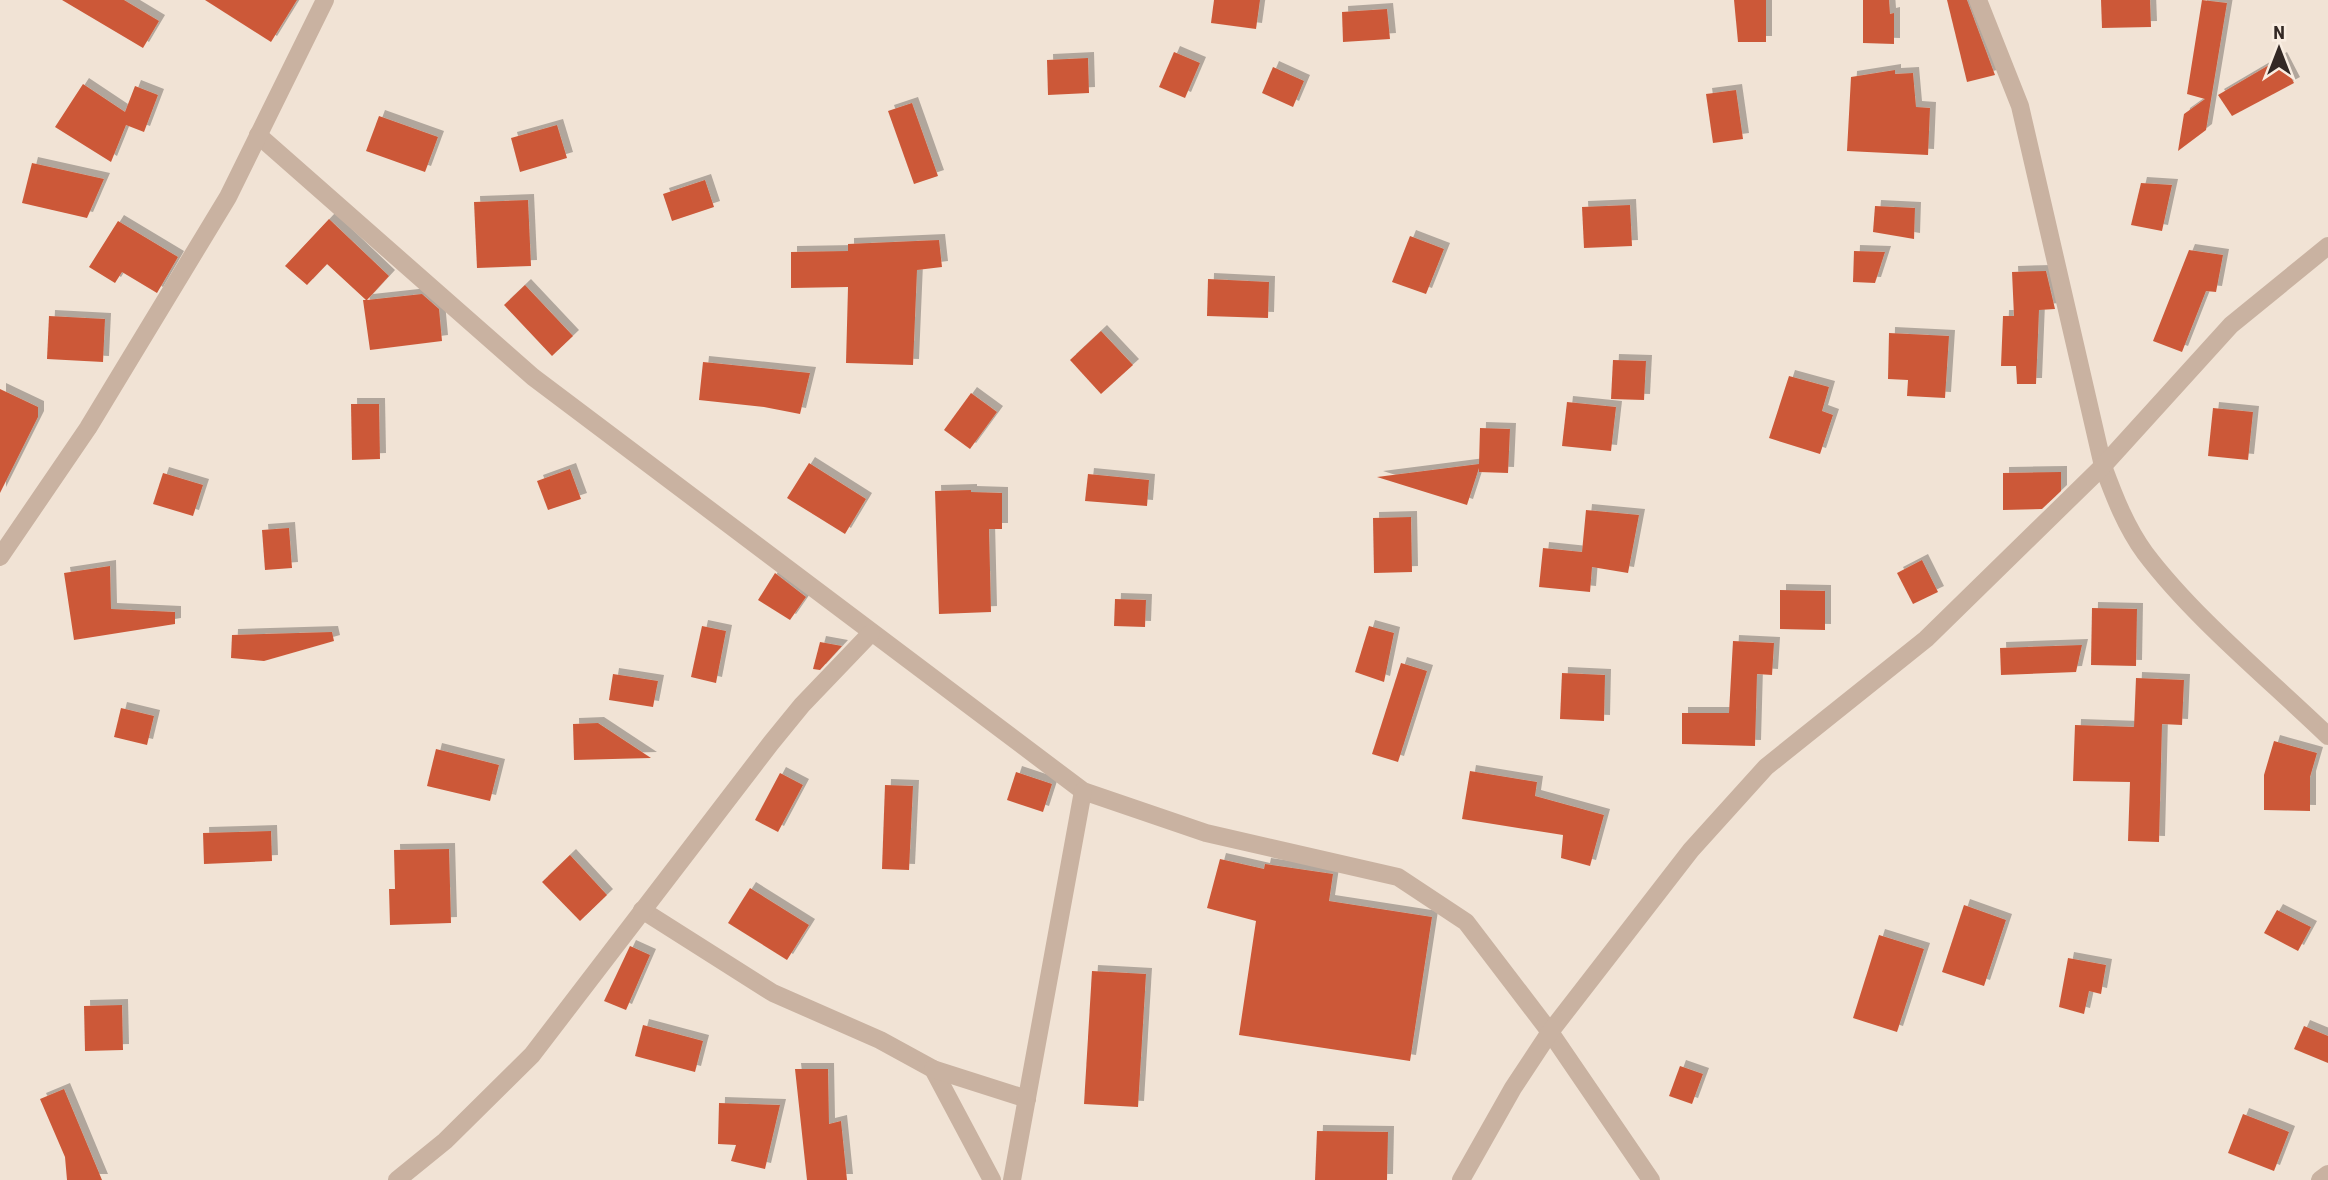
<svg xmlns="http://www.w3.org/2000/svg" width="2328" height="1180" viewBox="0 0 2328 1180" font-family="'Roboto Condensed',sans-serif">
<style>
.building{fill:#cc5939;filter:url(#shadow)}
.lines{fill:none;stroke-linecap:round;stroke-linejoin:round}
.minor{stroke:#c9b2a1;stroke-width:18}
</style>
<defs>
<filter id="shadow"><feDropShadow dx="6" dy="-6" stdDeviation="0" flood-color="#0004"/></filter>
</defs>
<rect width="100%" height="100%" fill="#f1e3d5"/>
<g class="building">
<path d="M62,0H124L159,21L143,48Z"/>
<path d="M205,0H297L271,42Z"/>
<path d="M1214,0H1260L1256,29L1211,23Z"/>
<path d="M1734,0H1766V42H1738Z"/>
<path d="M1863,0H1889L1890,14L1894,13V44L1863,43Z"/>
<path d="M1947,0H1967L1995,75L1967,82Z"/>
<path d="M2101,0H2150L2151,27L2102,28Z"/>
<path d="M2202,0L2227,3L2206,130L2178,151L2184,114L2205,99L2187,94Z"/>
<path d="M1387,9L1390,39L1343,42L1342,12Z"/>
<path d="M1174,52L1200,63L1185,98L1159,87Z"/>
<path d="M1088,58L1089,93L1048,95L1047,60Z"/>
<path d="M2281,58L2294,83L2232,116L2218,95Z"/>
<path d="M1273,67L1304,81L1293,107L1262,93Z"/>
<path d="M1895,70V74L1913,73L1916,107L1930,108L1928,155L1847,151L1851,77Z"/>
<path d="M83,84L125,112L135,86L158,95L144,132L126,125L111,162L55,127Z"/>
<path d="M1736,90L1743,139L1713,143L1706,94Z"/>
<path d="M912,103L938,176L914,184L888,111Z"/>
<path d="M379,116L438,137L425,172L366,151Z"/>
<path d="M557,125L567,158L520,172L511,138Z"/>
<path d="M32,163L104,179L87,218L22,203Z"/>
<path d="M705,180L714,207L672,221L663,194Z"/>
<path d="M2141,183L2172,185L2162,231L2131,225Z"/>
<path d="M528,200L531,266L477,268L474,202Z"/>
<path d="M1630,205L1632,246L1584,248L1582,207Z"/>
<path d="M1875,206L1915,208L1914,239L1873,232Z"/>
<path d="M329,219L389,276L367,300L422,294L439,309L442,341L370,350L363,300H366L327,264L307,285L285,266Z"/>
<path d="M118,221L178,257L157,293L122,272L115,283L89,267Z"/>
<path d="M1410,236L1444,249L1426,294L1392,282Z"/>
<path d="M939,240L942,267L917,270L913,365L846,363L848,287L791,288V252L848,251V244Z"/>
<path d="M2189,250L2223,255L2216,292L2206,291L2182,352L2153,341Z"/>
<path d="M1854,251L1885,252L1875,283L1853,282Z"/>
<path d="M2046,271L2055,309L2039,310L2036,384H2017L2016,366H2001L2003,316H2014L2012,272Z"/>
<path d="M1208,279L1269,282L1268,318L1207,316Z"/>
<path d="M525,285L573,336L552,356L504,305Z"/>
<path d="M49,316L105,319L103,362L47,359Z"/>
<path d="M1101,331L1133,365L1101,394L1070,360Z"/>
<path d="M1889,333L1949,336L1945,398L1907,396L1908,380L1888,379Z"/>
<path d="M1613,360L1646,361L1644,400L1611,399Z"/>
<path d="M703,362L810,373L800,414L764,407L699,400Z"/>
<path d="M1789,376L1829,387L1822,411L1833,415L1820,454L1769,438Z"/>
<path d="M0,389L38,407V417L0,493Z"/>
<path d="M971,393L997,412L970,449L944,430Z"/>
<path d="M1567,402L1616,407L1611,451L1562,446Z"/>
<path d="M351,404H379L380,459L352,460Z"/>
<path d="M2213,408L2253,412L2248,460L2208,456Z"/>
<path d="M1480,428L1510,429L1508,473L1479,472V468L1467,505L1377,477L1479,464Z"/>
<path d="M809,463L866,499L845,534L787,498Z"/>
<path d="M570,469L581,499L548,510L537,481Z"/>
<path d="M2061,472V491L2042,509L2003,510V473Z"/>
<path d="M163,473L203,485L193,516L153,504Z"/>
<path d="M1088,474L1149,480L1147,506L1085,501Z"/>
<path d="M971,490V492L1002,493V529H989L991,612L939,614L935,491Z"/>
<path d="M1586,510L1639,515L1628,573L1592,567L1590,592L1539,587L1543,548L1582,552Z"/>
<path d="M1411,517L1412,572L1374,573L1373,518Z"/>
<path d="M289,528L292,568L265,570L262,530Z"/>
<path d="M1922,560L1938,592L1913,604L1897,573Z"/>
<path d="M110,566L111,609L175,612V624L74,640L64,573Z"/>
<path d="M775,573L806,597L790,620L758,600Z"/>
<path d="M1780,590L1825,591V630L1780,629Z"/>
<path d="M1115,599L1146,600L1145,627L1114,626Z"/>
<path d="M2092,608L2137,609L2136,666L2091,665Z"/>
<path d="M702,626L726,631L716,683L691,677Z"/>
<path d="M1369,626L1394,633L1384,682L1355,672Z"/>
<path d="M332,632L334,641L264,661L231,658L232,635Z"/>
<path d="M1733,641L1774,643L1772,675L1757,674L1755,746L1682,744V713H1729Z"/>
<path d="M820,642L842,646L820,670L813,669Z"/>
<path d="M2082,645L2076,672L2001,675L2000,648Z"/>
<path d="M1401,663L1427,671L1398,762L1372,754Z"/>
<path d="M1562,673L1605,675L1604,721L1560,719Z"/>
<path d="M613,674L658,681L653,707L609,700Z"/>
<path d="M2136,678L2184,680L2182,725L2162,724L2159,842L2128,841L2130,782L2073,781L2075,725L2134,727Z"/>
<path d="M121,708L154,716L147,745L114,737Z"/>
<path d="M598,723L651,758L574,760L573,724Z"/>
<path d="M2274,741L2317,753L2310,777V811L2264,810V775Z"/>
<path d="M436,749L499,765L490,801L427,786Z"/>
<path d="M1470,771L1537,782L1535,796L1604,815L1590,866L1561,858L1563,835L1462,819Z"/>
<path d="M1016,772L1052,784L1043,812L1007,800Z"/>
<path d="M780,773L803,785L778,832L755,820Z"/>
<path d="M885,785L913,786L909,870L882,869Z"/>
<path d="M271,831L272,861L204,864L203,833Z"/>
<path d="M449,849L451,923L390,925L389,889H395L394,850Z"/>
<path d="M570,855L607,895L580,921L542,882Z"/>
<path d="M1220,859L1264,869L1265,864L1333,874L1329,901L1432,917L1410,1061L1239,1035L1256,921L1207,908Z"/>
<path d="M750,888L809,925L787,960L728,923Z"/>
<path d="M1964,905L2006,920L1984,986L1942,972Z"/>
<path d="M2277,910L2311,927L2298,951L2264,933Z"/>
<path d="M1879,935L1924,949L1897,1032L1853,1018Z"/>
<path d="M630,946L650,955L626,1010L604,1001Z"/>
<path d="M2068,958L2106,965L2101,994L2089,991L2084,1014L2059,1007Z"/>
<path d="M1092,971L1146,974L1138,1107L1084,1104Z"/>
<path d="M122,1005L123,1050L85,1051L84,1006Z"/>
<path d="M643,1025L703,1041L695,1072L635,1056Z"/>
<path d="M2304,1026L2328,1036V1063L2294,1049Z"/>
<path d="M1680,1066L1703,1074L1692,1104L1669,1096Z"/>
<path d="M795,1069H828L829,1124L841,1121L847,1180H807Z"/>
<path d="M64,1089L102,1180H67L65,1157L40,1099Z"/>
<path d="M719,1103L780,1105L765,1169L731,1161L736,1145L718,1144Z"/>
<path d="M2243,1114L2289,1132L2274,1171L2228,1153Z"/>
<path d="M1317,1131L1388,1132L1387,1180H1315Z"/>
</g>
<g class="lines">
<g class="minor">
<path d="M1978,0L2020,106L2103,466C2114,496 2126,527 2145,553C2194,618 2269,679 2328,736"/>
<path d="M258,135L533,377L1083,791L1206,833L1398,877L1466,922L1550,1032L1651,1180"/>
<path d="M0,557L88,428L228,197L325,0"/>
<path d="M642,910L773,993L880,1040L933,1069L992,1180"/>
<path d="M933,1069L1027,1099"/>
<path d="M397,1180L445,1141L532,1055L771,743L802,705L871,633"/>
<path d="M1012,1180L1083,791"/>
<path d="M1461,1180L1513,1088L1550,1032L1691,850L1766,767L1926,639L2103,466L2231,325L2328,246"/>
<path d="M2320,1180L2328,1174"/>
</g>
</g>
<g transform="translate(2279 49)" stroke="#f9ede1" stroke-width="5" paint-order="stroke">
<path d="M0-5L12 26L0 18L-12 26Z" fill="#332824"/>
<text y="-10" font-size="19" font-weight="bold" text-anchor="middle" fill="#332824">N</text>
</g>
</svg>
